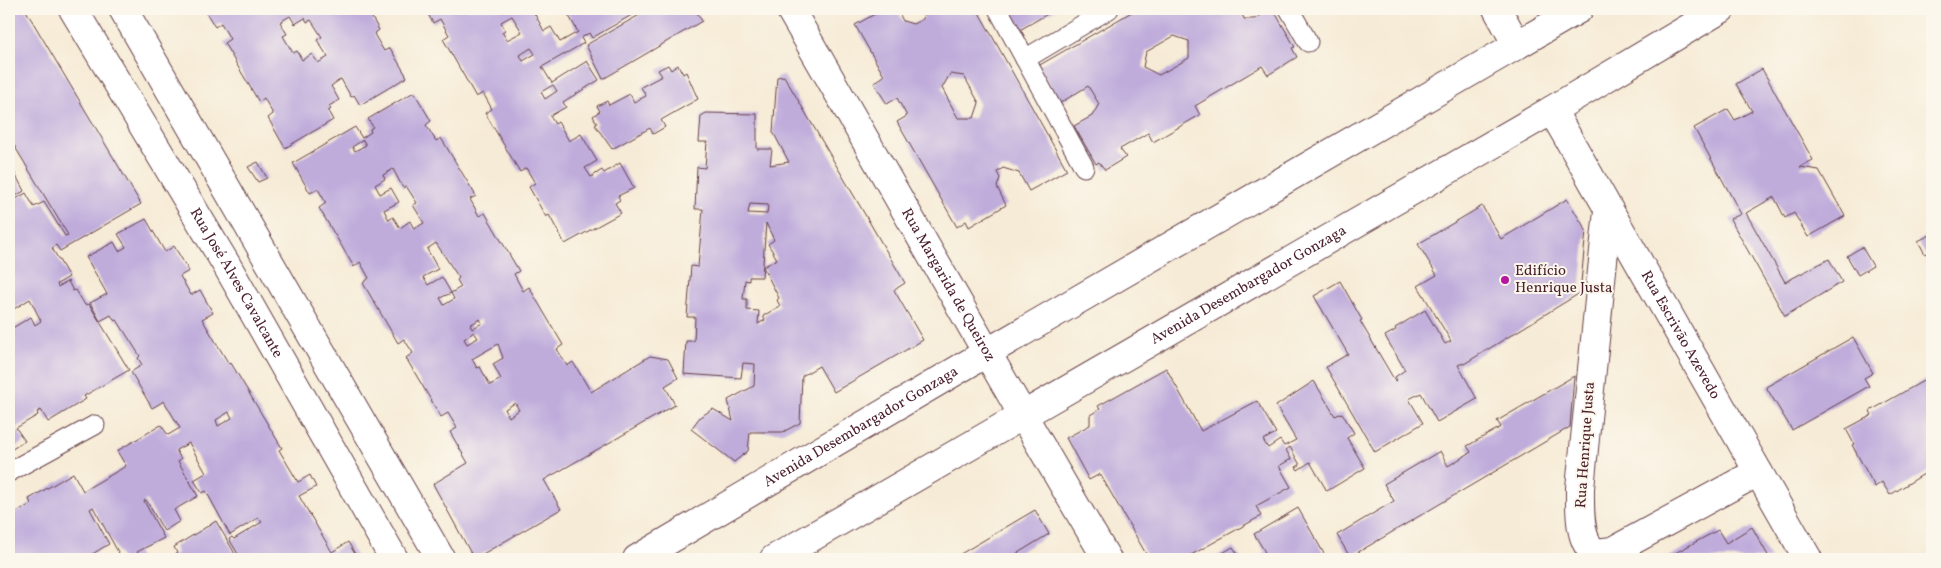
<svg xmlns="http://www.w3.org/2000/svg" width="1941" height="568" viewBox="0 0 1941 568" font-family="Vollkorn,serif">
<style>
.building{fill:#bfacdb;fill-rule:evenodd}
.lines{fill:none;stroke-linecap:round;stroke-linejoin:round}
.lane-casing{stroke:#643e45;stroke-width:21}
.street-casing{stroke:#643e45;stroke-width:30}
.primary-casing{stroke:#643e45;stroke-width:30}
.lane{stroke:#fff;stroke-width:19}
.street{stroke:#fff;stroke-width:28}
.primary{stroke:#fff;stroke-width:28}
.poi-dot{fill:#b5179e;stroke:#fbf7ec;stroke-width:2}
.labels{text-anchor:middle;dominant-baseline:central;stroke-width:4;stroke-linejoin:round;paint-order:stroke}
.poi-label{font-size:15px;fill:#4a1f2b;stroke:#fbf7ec;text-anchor:start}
.street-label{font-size:15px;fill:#4a1f2b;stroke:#fbf7ec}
</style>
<rect width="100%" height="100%" fill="#fbf7ec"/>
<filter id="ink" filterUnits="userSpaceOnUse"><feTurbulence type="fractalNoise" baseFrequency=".02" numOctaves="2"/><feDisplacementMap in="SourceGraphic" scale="10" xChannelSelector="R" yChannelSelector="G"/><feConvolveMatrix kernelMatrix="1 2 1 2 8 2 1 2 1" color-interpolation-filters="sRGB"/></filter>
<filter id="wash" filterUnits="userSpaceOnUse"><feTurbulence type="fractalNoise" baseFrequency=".0096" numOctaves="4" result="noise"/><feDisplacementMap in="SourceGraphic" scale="20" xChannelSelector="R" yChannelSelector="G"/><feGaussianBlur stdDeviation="1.12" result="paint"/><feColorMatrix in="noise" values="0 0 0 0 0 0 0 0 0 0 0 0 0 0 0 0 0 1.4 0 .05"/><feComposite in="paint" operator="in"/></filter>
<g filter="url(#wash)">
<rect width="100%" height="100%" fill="#f6ebd6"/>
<g id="blocks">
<g class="building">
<path d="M9,9H25L141,204L60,251L56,245L52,248L69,277L57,284L58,287L68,281L73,291L76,290L85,305L89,304L129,370L84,396L86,399L48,422L41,410L37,412L38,415L16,428L25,441L9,451V330L31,317L35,325L41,321L30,299L9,312V203L26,193L34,207L44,202L65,236L68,235L9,137Z"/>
<path d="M204,9H367L379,30L374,34L384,51L390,48L407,77L360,105L354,95L351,97L341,79L331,86L339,100L329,106L331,109L328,111L333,120L285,148L268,118L273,114L264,98L259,102L224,43L230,39L221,23L215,27ZM290,16L295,24L305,18L307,22L311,20L322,37L317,40L328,57L318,63L312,54L302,60L297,51L293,53L283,36L287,34L280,22Z"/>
<path d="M425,9H532L544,31L551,27L560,42L578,32L565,9H642L592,38L589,33L581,38L584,43L542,67L552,83L587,61L599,80L563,102L566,107L550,116L555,124L558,122L569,141L581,134L597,161L585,168L591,177L602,170L604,173L620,163L634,188L618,196L620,200L615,203L621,213L565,244L549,215L546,217L529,187L535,183L526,168L520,172L485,113L492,109L483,93L476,97L443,39L449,35L440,19L433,23ZM512,16L522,32L507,40L502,32L505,30L501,22ZM531,48L535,54L523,61L520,55ZM553,85L557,91L545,99L541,92Z"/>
<path d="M650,9H695L702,21L603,79L586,45Z"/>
<path d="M884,9H897L903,21L913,24L923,19L924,9H977L1067,170L1029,191L1019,173L1003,168L997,172L1000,178L997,187L1006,205L969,227L966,221L957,227L897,122L907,116L897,98L887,104L874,83L884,76L855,25ZM950,74L964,76L979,103L974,118H958L942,88Z"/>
<path d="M1005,9H1056L1018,31Z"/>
<path d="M1137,9H1240L1244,19H1254L1273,9L1295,47L1292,48L1297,57L1268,75L1262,66L1195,106L1200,115L1153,142L1148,133L1120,149L1126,157L1105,170L1099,162L1096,164L1074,126L1092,116L1099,104L1088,86L1060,103L1038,66ZM1174,36L1189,41V58L1159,75L1143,67L1146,52Z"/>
<path d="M668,65L671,70L678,65L683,74L686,72L698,99L661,120L665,127L653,134L650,128L612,149L595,125L597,124L593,116L600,111L597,106L607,101L609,105L630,94L634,102L646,96L641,87L662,76L658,70Z"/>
<path d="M1762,69L1813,160L1800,167L1819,170L1845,216L1808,237L1794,213L1785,218L1774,197L1746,213L1785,282L1829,259L1842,282L1785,316L1730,219L1741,214L1694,128L1728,109L1735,120L1752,111L1736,84Z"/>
<path d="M784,76L905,283L894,290L923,340L834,392L819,366L802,376L800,423L783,432H750L748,451L734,462L691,429L700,417L713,409L733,421L728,400L754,386L755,364L743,363L741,378L684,374L686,341H694L695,317H687L691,266L698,267L703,209H695L697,167L705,168L707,142H699L701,116L706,113L757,114V149H772L770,165L789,162L773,132L777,77ZM750,204L768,205L767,214L748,213ZM766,223L774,240L768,244L777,259L763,267L779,298L777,300L780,306L763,316L765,320L758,324L759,311L747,310V299H743L745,280L749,281V277H762Z"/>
<path d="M414,92L431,121L426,125L436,141L441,138L476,196L470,199L479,216L485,213L519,271L514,274L523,291L529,287L563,345L557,349L567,366L573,362L591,392L650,356L668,359L678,378L665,386L675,405L544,480L561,509L474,559L433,484L468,463L450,432L457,428L448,413L441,417L406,358L413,353L404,339L398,343L363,283L369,278L360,262L354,267L319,208L326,203L318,189L310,193L293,163L355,127L362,138L371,132L370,129L373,127L368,119ZM363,140L366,145L355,151L352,147ZM393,169L403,188L406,186L417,203L413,205L424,223L414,229L410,221L400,228L393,217L389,220L384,210L399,202L391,188L380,194L375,185L385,179L383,175ZM436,243L459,278L457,280L461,287L451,293L454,299L444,305L440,298L451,293L442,277L428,285L423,277L438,269L427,249ZM480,319L482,323L472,329L470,325ZM474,332L478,338L467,344L464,339ZM498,344L503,358L493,364L501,379L490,385L480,367L477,368L472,359ZM515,403L519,410L509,417L505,409Z"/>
<path d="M9,162L24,191L9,200Z"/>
<path d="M258,162L267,178L258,182L248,167Z"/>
<path d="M1567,199L1586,230L1580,293L1464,364L1463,363L1458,365L1477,399L1437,422L1421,393L1409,399L1423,423L1375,452L1326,367L1348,354L1314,296L1340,281L1362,320L1360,321L1395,381L1397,380L1395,377L1405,370L1385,336L1396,330L1395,328L1425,310L1445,344L1451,341L1418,286L1437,275L1418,244L1482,206L1501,239Z"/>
<path d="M146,219L165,252L174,246L189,271L180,276L191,295L200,290L213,313L202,319L229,364L231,363L282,448L279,450L298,482L310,475L316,487L299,496L332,552L348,542L358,559H241L229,539L232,537L234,539L262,522L258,518L230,535L206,491L202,493L194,480L206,473L189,443L176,450L181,459L178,461L198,496L174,510L180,521L164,531L146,500L144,501L164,538L137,552L141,559H122L93,507L90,509L109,544L84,559H9V516L31,504L29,499L73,473L83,491L126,466L117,451L161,425L168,435L180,428L164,401L152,408L131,372L142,365L138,358L140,356L117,320L115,321L111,315L100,321L90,303L107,294L86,257L114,242L119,251L126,247L118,234ZM229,412L232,418L218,426L216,420Z"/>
<path d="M1932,234V260L1928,252L1925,254L1918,241Z"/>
<path d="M1862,247L1873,266L1858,275L1847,256Z"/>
<path d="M1853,337L1873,373L1864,378L1869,386L1792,430L1766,387Z"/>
<path d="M1166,368L1201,431L1257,401L1276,433L1263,440L1268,448L1280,440L1284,446L1296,440L1276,406L1314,381L1335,416L1342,413L1354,433L1347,438L1365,468L1327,491L1310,462L1298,470L1296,467L1300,465L1290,447L1286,450L1291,459L1279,466L1291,487L1256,506L1261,516L1184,559H1166L1164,556L1159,559H1149L1100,474L1089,480L1066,438L1090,425V415L1100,409L1098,406Z"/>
<path d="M1574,376L1570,427L1350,557L1337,535L1394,501L1384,484L1440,451L1448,466L1471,452L1467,446L1501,427L1497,421Z"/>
<path d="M1932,376V469L1890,495L1882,482L1875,487L1852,445L1854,444L1846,429L1872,415L1870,411Z"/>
<path d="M1298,508L1327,559H1263L1260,555L1265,552L1254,534Z"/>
<path d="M1035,510L1049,534L1008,559H952Z"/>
<path d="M216,521L238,559H168L177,553L174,547Z"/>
<path d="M1752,527L1770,559H1664L1718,530L1726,543Z"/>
<path d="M1233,547L1241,559H1212Z"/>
</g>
</g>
</g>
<g filter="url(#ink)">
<use href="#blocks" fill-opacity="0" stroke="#643e45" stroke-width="1"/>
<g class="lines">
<g class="lane-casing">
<g id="lane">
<path d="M998,9L1084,167"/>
<path d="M1289,9L1308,42"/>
<path d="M1025,59L1109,9"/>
<path d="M9,472L95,425"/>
</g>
</g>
<g class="street-casing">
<g id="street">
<path id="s1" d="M73,9L226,264L394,559"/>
<path d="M123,9L441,559"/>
<path id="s2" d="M790,9C896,192 999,377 1107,559"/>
<path d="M1497,9L1517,45"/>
<path id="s3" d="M1552,110L1808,559"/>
<path d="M1608,211L1580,488C1580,507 1578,541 1595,553L1613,551L1758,472"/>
</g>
</g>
<g class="primary-casing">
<g id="primary">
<path id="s4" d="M637,559L988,352L1579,9"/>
<path id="s5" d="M774,559L1552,110L1721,9"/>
</g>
</g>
<use href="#lane" class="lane"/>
<use href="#street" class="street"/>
<use href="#primary" class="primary"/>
</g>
</g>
<circle class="poi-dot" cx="1505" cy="280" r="5"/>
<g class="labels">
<g class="poi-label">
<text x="1515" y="271">Edifício<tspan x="1515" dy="17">Henrique Justa</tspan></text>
</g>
<g class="street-label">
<text stroke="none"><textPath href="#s1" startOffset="319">Rua José Alves Cavalcante</textPath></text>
<text stroke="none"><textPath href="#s2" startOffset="318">Rua Margarida de Queiroz</textPath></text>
<text stroke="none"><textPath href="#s5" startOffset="548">Avenida Desembargador Gonzaga</textPath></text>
<text stroke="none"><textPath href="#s3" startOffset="259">Rua Escrivão Azevedo</textPath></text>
<text stroke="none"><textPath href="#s4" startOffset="260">Avenida Desembargador Gonzaga</textPath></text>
<text transform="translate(1586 445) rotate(-86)">Rua Henrique Justa</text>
</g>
</g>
<rect width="1941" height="568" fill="none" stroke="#fbf7ec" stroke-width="30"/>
</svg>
